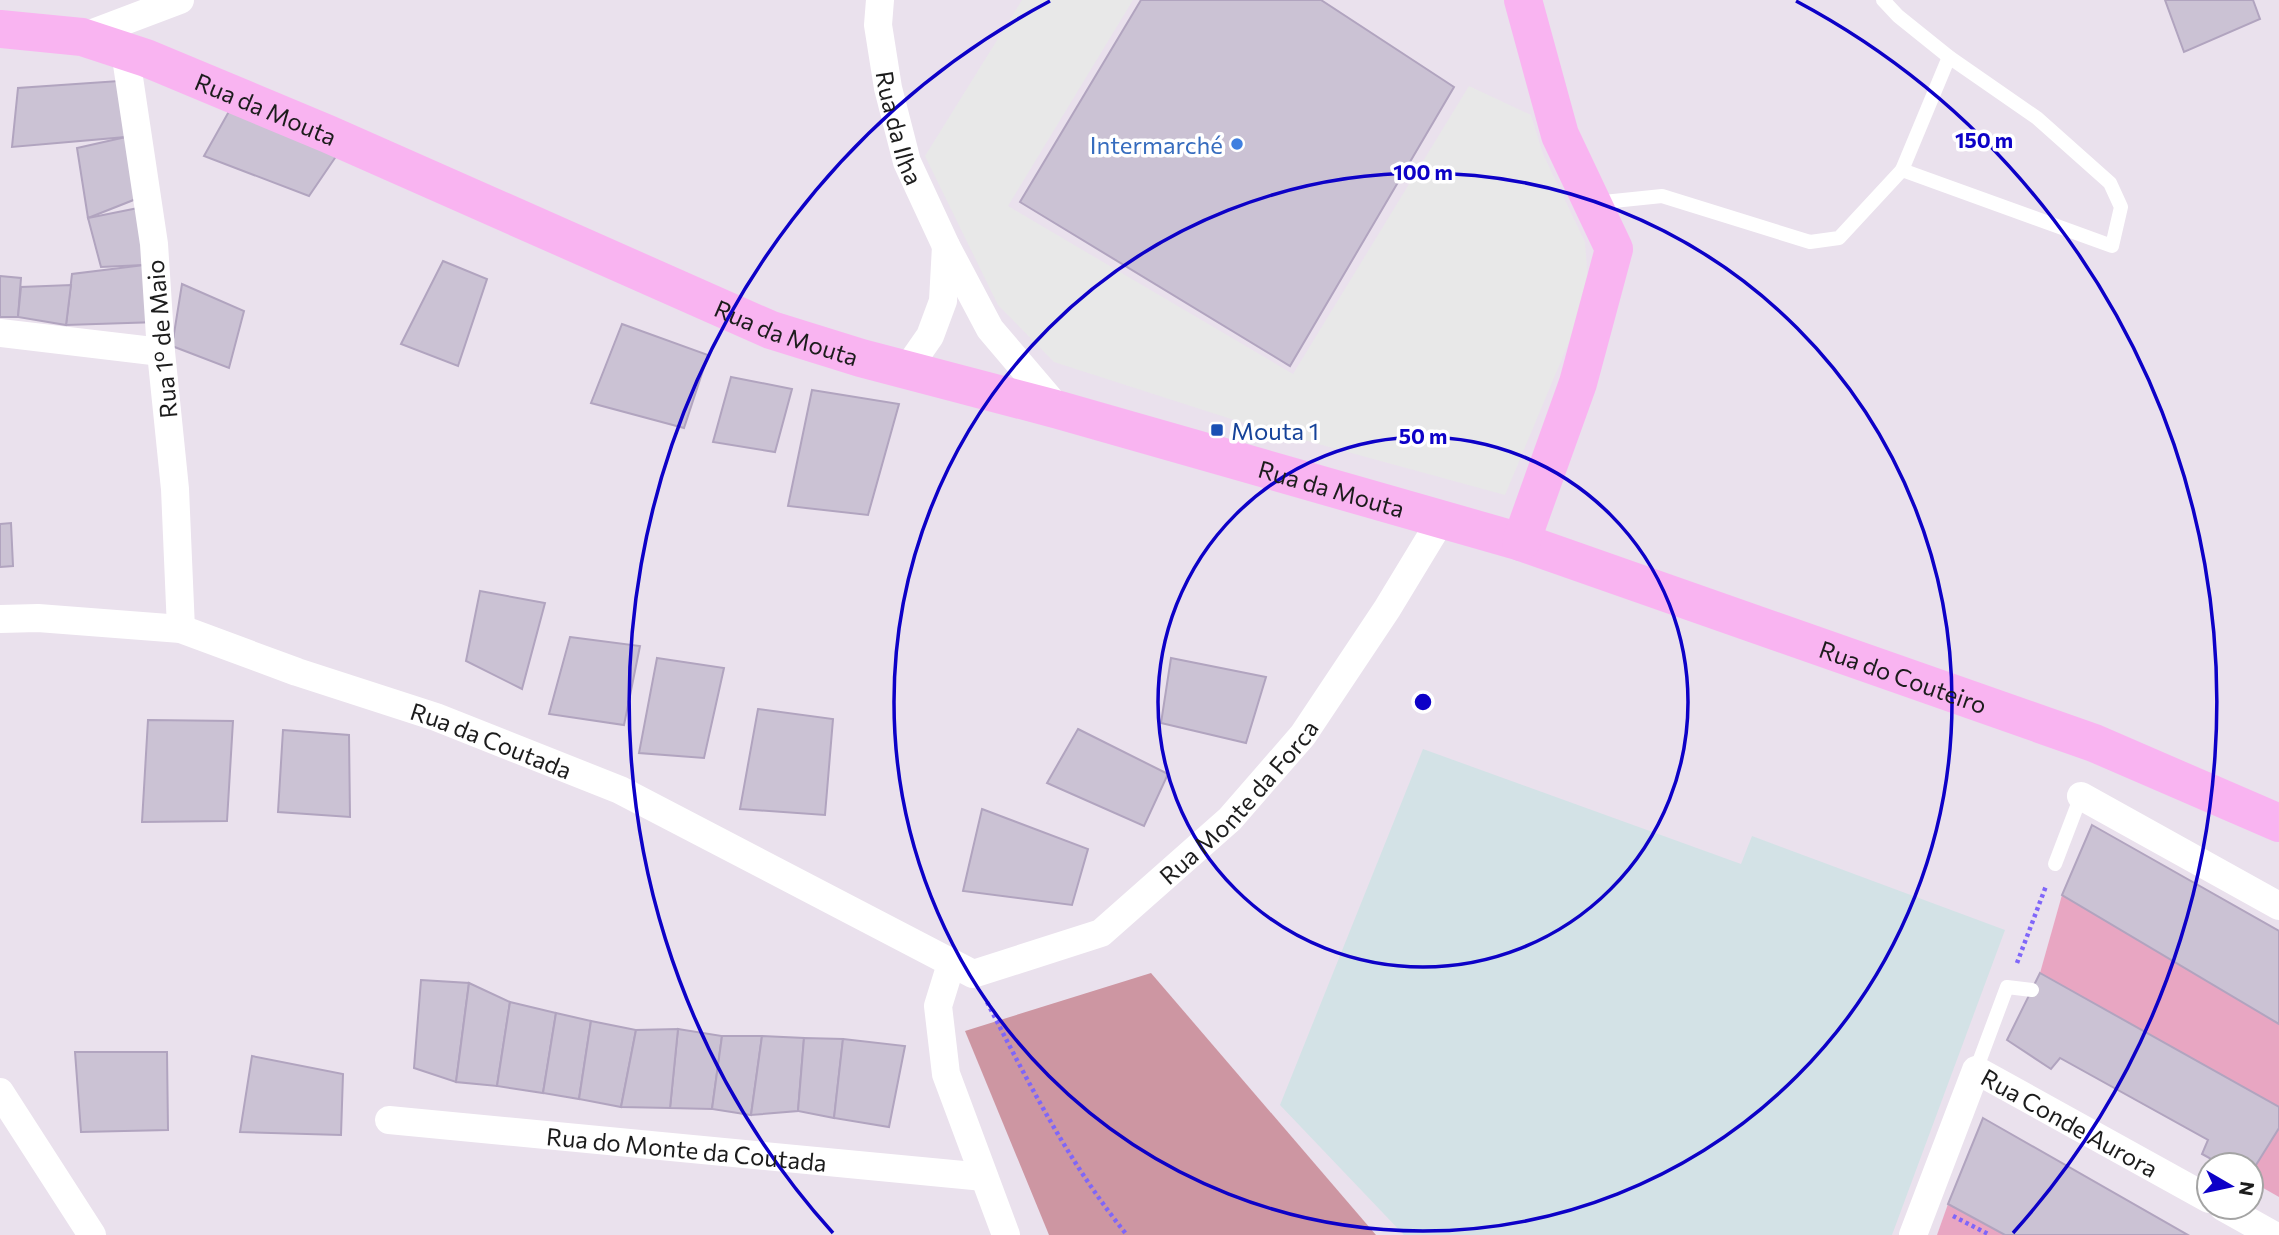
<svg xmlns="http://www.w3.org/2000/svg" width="2279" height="1235" viewBox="0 0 2279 1235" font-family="Commissioner,sans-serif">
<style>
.industrial{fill:#d3e2e6}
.grass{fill:#e8a6c2}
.forest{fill:#cd96a2}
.parking{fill:#e8e8e8}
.building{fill:#cbc2d4;stroke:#b1a4bf;stroke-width:2}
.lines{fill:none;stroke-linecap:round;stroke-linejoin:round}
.path{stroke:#7f66f9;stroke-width:4.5;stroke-dasharray:3.5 3.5;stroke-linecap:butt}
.lane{stroke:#fff;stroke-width:14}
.street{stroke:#fff;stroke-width:28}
.secondary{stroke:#f9b4f1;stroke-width:38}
.ring{fill:none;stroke:#0d01c7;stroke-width:3.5}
.shop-dot{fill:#3f7fe0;stroke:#fff;stroke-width:2.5}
.transit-dot{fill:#1a4fb4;stroke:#fff;stroke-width:2.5}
.labels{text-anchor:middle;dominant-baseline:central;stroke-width:7;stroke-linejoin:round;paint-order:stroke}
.street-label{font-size:24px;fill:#1c1c1c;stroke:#fff}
.shop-label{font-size:24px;fill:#366cbe;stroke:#fff;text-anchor:end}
.transit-label{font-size:24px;fill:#164399;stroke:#fff;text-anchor:start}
.centre{fill:#0d01c7;stroke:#fff;stroke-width:3.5}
.ring-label{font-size:21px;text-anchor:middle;font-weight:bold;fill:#0d01c7;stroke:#fff;stroke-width:7;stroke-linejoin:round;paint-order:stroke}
</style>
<rect width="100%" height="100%" fill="#eae1ed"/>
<path class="industrial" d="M1423,749L1741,864L1752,836L2005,930L1892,1235H1404L1280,1105Z"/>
<g class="grass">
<path d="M2062,895L2279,1024V1107L2040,973Z"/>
<path d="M2279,1128V1197L2251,1181V1173Z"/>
<path d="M1948,1204L2005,1235H1937Z"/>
</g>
<path class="forest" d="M1151,973L1376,1235H1049L965,1031Z"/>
<path class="parking" d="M1022,0H1133L1008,206L1293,374L1469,86L1531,115L1543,154L1585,242L1589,294L1505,495L1256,427L1054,362L998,305L925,156Z"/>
<g class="building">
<path d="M1141,0H1321L1454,87L1290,366L1020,202Z"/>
<path d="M2165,0H2253L2260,19L2184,52Z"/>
<path d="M119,81L137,136L12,147L18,88Z"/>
<path d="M232,106L339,152L309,196L204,156Z"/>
<path d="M126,137L136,199L88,218L77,148Z"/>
<path d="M148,206L144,265L101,267L88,218Z"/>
<path d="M443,261L487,279L458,366L401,344Z"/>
<path d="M144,265L158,322L66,325L72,274Z"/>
<path d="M0,276L21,278L18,317H0Z"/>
<path d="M182,284L244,311L229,368L172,346Z"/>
<path d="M71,285L66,325L18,317L21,287Z"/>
<path d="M622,324L708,355L684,428L591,403Z"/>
<path d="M731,377L792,389L775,452L713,442Z"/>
<path d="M812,390L899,404L868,515L788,506Z"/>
<path d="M11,523L13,566L0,567V524Z"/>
<path d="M480,591L545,603L522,689L466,661Z"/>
<path d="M570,637L640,646L624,725L549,714Z"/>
<path d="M657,658L724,668L704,758L639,753Z"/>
<path d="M1171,658L1266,677L1246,743L1161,723Z"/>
<path d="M758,709L833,719L825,815L740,809Z"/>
<path d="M148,720L233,721L227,821L142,822Z"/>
<path d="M1078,729L1168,774L1144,826L1047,783Z"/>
<path d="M283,730L349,735L350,817L278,812Z"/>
<path d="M982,809L1088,849L1072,905L963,891Z"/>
<path d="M2092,825L2279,931V1024L2062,895Z"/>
<path d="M2040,973L2279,1107V1128L2251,1173V1165H2222L2202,1154L2208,1140L2060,1058L2051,1069L2007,1040Z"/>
<path d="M421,980L469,983L456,1082L414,1068Z"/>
<path d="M469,983L510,1002L497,1086L456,1082Z"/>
<path d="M510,1002L556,1013L543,1093L497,1086Z"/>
<path d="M556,1013L591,1021L579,1099L543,1093Z"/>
<path d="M591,1021L636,1030L621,1107L579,1099Z"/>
<path d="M678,1029L722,1036L712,1109L670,1108Z"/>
<path d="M678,1029L670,1108L621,1107L636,1030Z"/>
<path d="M722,1036H762L751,1115L712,1109Z"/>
<path d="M762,1036L804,1038L798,1111L751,1115Z"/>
<path d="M804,1038L843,1039L834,1118L798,1111Z"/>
<path d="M843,1039L905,1046L889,1127L834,1118Z"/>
<path d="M75,1052H167L168,1130L81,1132Z"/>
<path d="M252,1056L343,1074L341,1135L240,1132Z"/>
<path d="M1983,1118L2188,1235H2005L1948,1204Z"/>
</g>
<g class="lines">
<g class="path">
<path d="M2017,963L2046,886"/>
<path d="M987,1002C1028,1082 1070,1165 1127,1235"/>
<path d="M1953,1216L1990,1235"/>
</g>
<g class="lane">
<path d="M1902,170L1949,57"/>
<path d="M1594,203L1662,196L1810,242L1839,238L1902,170L2112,246L2121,207L2110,183L2037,118L1949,57L1898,16L1883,0"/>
<path d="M2055,864L2081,796"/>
<path d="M1976,1070L2007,987L2032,990"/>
</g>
<g class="street">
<path id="s1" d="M880,0L878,25L888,88L907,162L946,246L990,329L1059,410"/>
<path d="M82,37L180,0"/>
<path d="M125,51L154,244L161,352L175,489L181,629"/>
<path d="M0,333L161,352"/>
<path d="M907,369L930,336L943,301L946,246"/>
<path id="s2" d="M0,619L38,618L181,629L297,672L436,717L620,790L973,974L1101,933L1230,819L1303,735L1387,609L1441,520"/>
<path d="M2081,796L2279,906"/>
<path d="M951,964L938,1006L946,1074L1006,1235"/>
<path d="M0,1092L92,1235"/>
<path id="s3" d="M389,1120L984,1177"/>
<path d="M2223,1207L2273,1235"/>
<path id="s4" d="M1913,1235L1976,1070L2209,1199"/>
</g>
<g class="secondary">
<path id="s5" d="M0,29L82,37L146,58L328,134L771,330L861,358L1059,410L1521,542L2094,743L2279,823"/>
<path d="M1521,542L1578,383L1614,249L1560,135L1523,0"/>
</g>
</g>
<g class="ring">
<circle cx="1423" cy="702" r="265"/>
<circle cx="1423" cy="702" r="529"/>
<path d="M833 1233A794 794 0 0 1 1050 1M1796 1A794 794 0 0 1 2013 1233"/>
</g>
<circle class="shop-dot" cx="1237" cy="144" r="7"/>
<rect class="transit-dot" x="1210" y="423" width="14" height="14" rx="3.5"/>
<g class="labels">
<g class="street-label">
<text stroke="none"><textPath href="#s5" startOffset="280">Rua da Mouta</textPath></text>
<text stroke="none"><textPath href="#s1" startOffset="130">Rua da Ilha</textPath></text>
<text stroke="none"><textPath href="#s5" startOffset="847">Rua da Mouta</textPath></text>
<text transform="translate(161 339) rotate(-95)">Rua 1º de Maio</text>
<text stroke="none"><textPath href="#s5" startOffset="1414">Rua da Mouta</textPath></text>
<text stroke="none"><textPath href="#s5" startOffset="2016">Rua do Couteiro</textPath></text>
<text stroke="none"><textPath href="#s2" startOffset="511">Rua da Coutada</textPath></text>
<text stroke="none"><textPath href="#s2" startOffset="1372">Rua Monte da Forca</textPath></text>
<text stroke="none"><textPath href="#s4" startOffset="284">Rua Conde Aurora</textPath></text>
<text stroke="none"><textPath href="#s3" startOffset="299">Rua do Monte da Coutada</textPath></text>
</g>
<g class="shop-label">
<text x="1223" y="144">Intermarché</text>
</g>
<g class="transit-label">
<text x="1231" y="430">Mouta 1</text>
</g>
</g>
<circle cx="1423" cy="702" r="10" class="centre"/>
<g class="ring-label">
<text x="1984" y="148">150 m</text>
<text x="1423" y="180">100 m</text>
<text x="1423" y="444">50 m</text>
</g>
<g transform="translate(2230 1186) rotate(99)"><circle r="33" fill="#ffffff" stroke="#a4a4a4" stroke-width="2"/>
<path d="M0-5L12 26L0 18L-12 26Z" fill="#0d01c7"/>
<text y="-10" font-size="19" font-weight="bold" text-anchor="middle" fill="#1c1c1c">N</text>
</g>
</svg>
